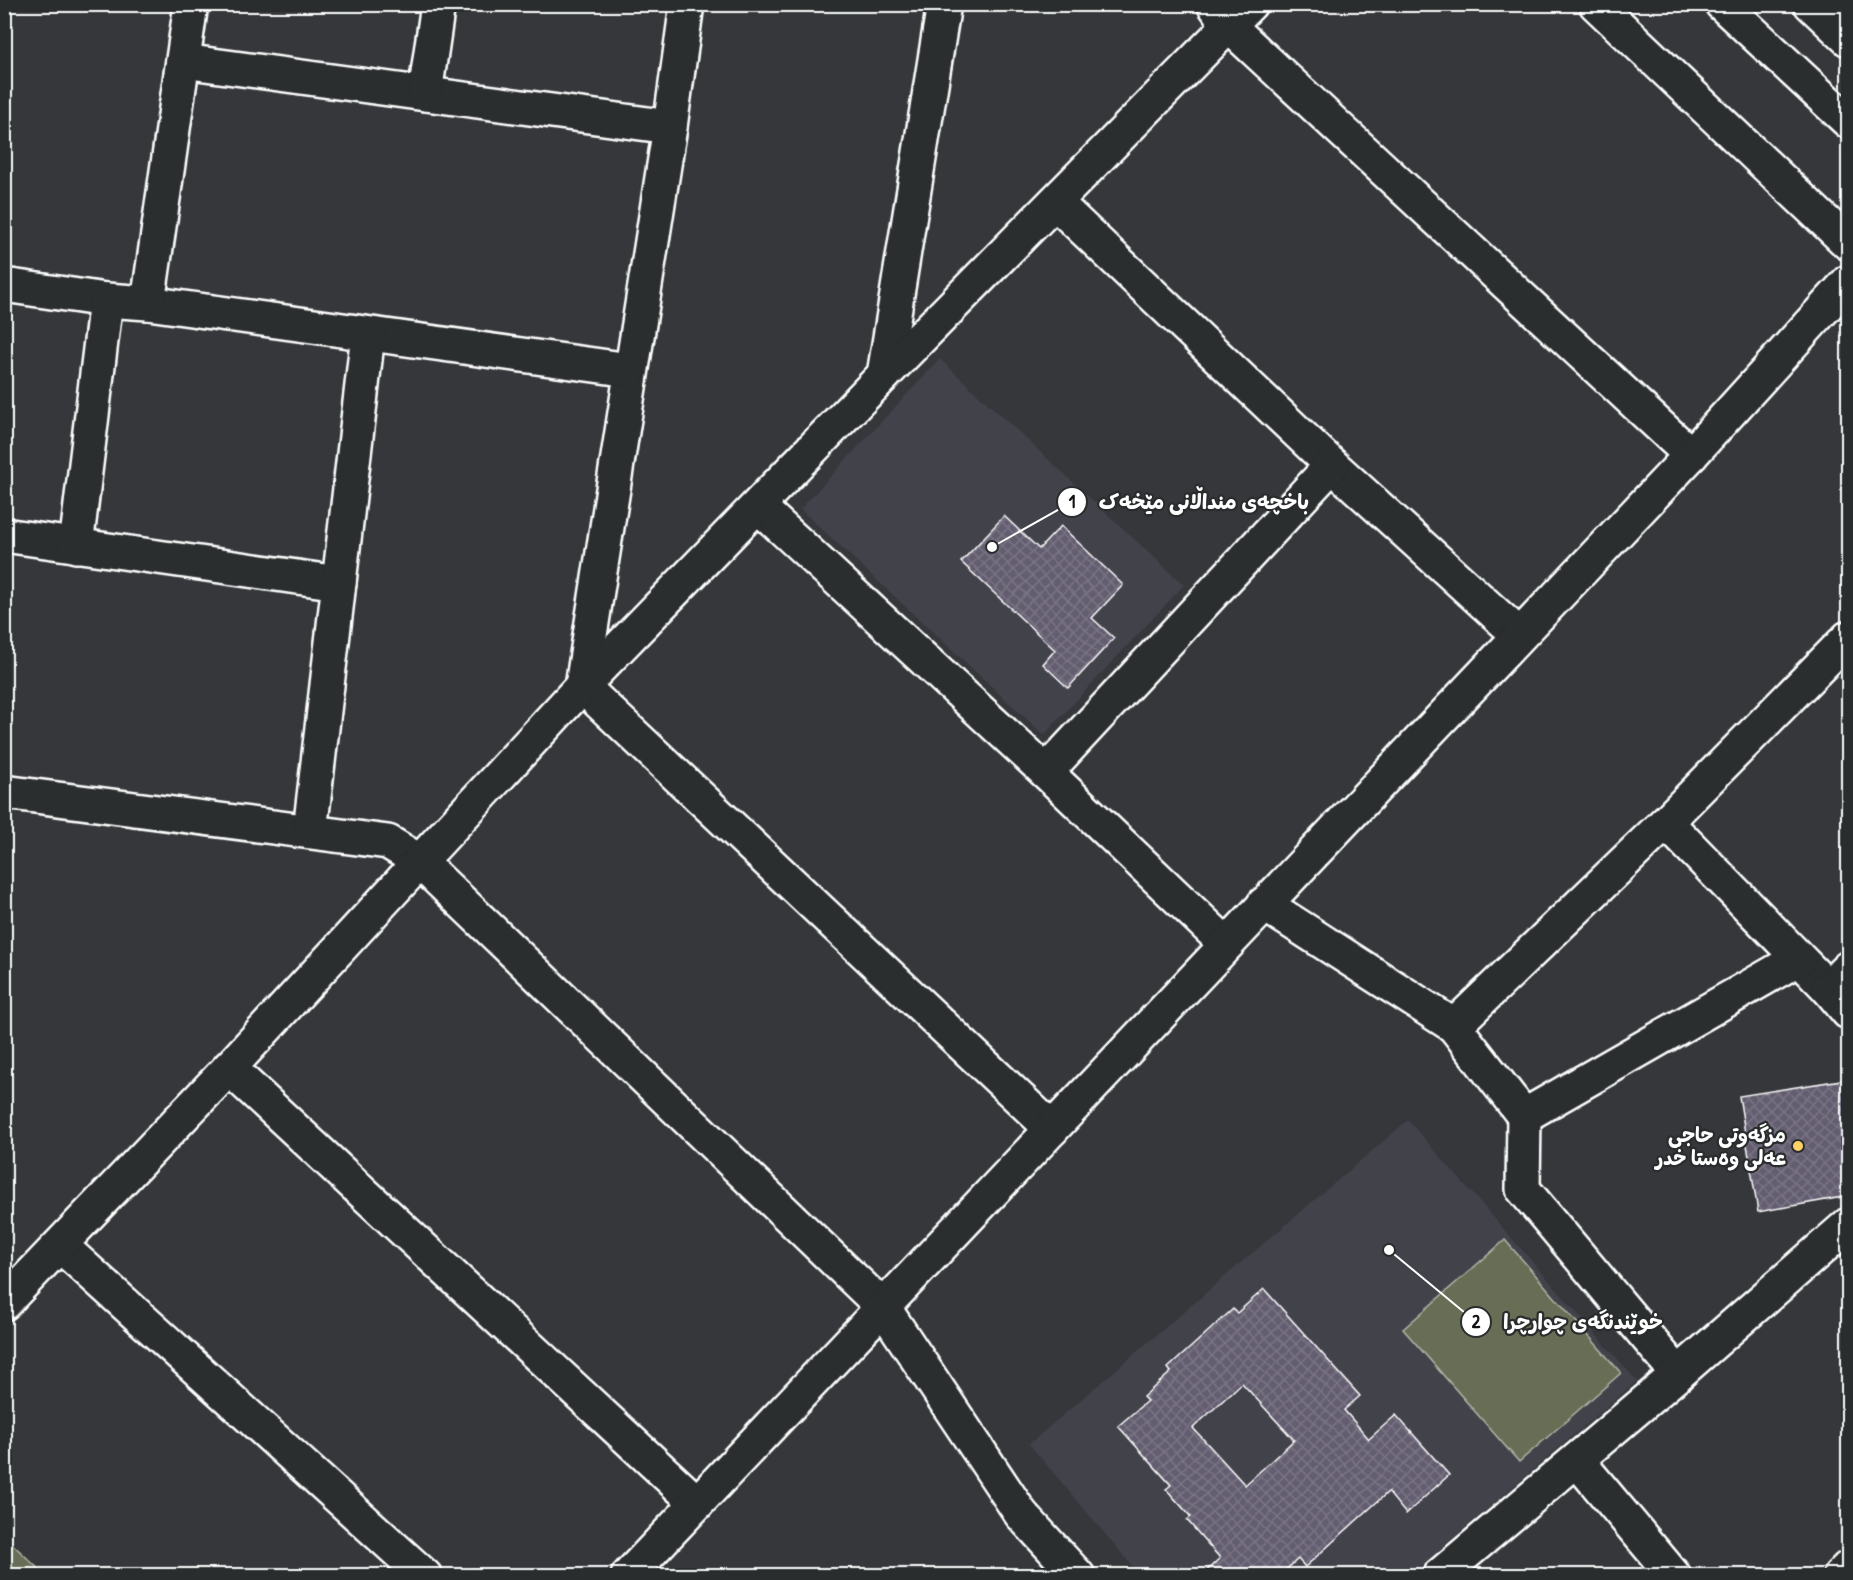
<svg xmlns="http://www.w3.org/2000/svg" width="1853" height="1580" viewBox="0 0 1853 1580" font-family="'Patrick Hand','Playpen Sans Arabic',sans-serif">
<style>
.built{fill:#43424b}
.garden{fill:#676e54;stroke:#b3b6aa;stroke-width:1.5}
.building{fill:url(#building-cross-hatch);stroke:#fff;stroke-width:1.5;fill-rule:evenodd}
.lines{fill:none;stroke-linecap:round;stroke-linejoin:round}
.minor-casing{stroke:#fff;stroke-width:38}
.secondary-casing{stroke:#fff;stroke-width:38}
.minor{stroke:#2a2d2e;stroke-width:33}
.secondary{stroke:#2a2d2e;stroke-width:33}
.poi-dot{fill:#ffd166;stroke:#2a2d2e;stroke-width:2}
.labels{text-anchor:middle;dominant-baseline:central;stroke-width:4.5;stroke-linejoin:round;paint-order:stroke}
.poi-label{font-size:20px;font-weight:bold;fill:#fff;stroke:#2a2d2e;text-anchor:end}
.leader{fill:none;stroke:#fff;stroke-width:2}
.callout-dot{fill:#fff;stroke:#2a2d2e;stroke-width:2}
.mark-label{font-size:18px;text-anchor:middle;font-weight:bold;fill:#111}
.callout-label{font-size:21px;text-anchor:middle;font-weight:bold;fill:#fff;stroke:#2a2d2e;stroke-width:4.5;stroke-linejoin:round;paint-order:stroke}
</style>
<defs>
<pattern id="building-cross-hatch" width="8" height="8" patternUnits="userSpaceOnUse" patternTransform="scale(1.5)"><rect width="8" height="8" fill="#635d6f"/><path d="M0 0l8 8M0 8l8-8" fill="none" stroke="#7a7585"/></pattern>
</defs>
<rect width="100%" height="100%" fill="#35373b"/>
<filter id="ink" filterUnits="userSpaceOnUse"><feTurbulence type="fractalNoise" baseFrequency=".0167" numOctaves="2"/><feDisplacementMap in="SourceGraphic" scale="12" xChannelSelector="R" yChannelSelector="G"/><feConvolveMatrix kernelMatrix="1 2 1 2 8 2 1 2 1" color-interpolation-filters="sRGB"/></filter>
<g filter="url(#ink)">
<g class="built">
<path d="M940,359L1184,585L1044,735L800,509Z"/>
<path d="M1408,1120L1637,1381L1410,1575H1140L1029,1444Z"/>
</g>
<g class="garden">
<path d="M1505,1240L1621,1373L1519,1462L1403,1329Z"/>
<path d="M5,1537L45,1575H5Z"/>
</g>
<g class="building">
<path d="M1004,516L1039,549L1061,526L1123,585L1092,618L1114,638L1068,688L1043,664L1055,650L961,562Z"/>
<path d="M1848,1079V1196L1758,1212L1739,1096Z"/>
<path d="M1264,1289L1360,1396L1344,1410L1369,1439L1396,1415L1449,1475L1406,1514L1388,1492L1305,1567L1298,1559L1279,1576H1201L1220,1558L1187,1520L1191,1517L1166,1489L1171,1485L1118,1426L1147,1401L1143,1397L1171,1372L1168,1368L1233,1309L1237,1313ZM1242,1383L1294,1440L1245,1485L1193,1428Z"/>
</g>
<g class="lines">
<g class="minor-casing">
<g id="minor">
<path d="M687,4L670,127L582,686L1052,1129"/>
<path d="M1214,4L1229,26L1691,455"/>
<path d="M1596,4L1848,243"/>
<path d="M1722,4L1848,121"/>
<path d="M183,61L670,127"/>
<path d="M425,94L438,4"/>
<path d="M1055,202L1332,465L1519,635"/>
<path d="M4,285L106,300L148,303L630,370"/>
<path d="M148,303L191,4"/>
<path d="M884,375L944,4"/>
<path d="M758,506L1046,772L1226,944"/>
<path d="M4,535L339,583"/>
<path d="M76,546L106,300"/>
<path d="M1046,772L1332,465"/>
<path d="M4,792L388,842L419,861L883,1307L1021,1514L1078,1576"/>
<path d="M1666,822L1828,988L1848,1012"/>
<path d="M310,831L368,334"/>
<path d="M1264,904L1454,1026L1524,1116L1523,1189L1678,1374"/>
<path d="M1828,988L1848,968"/>
<path d="M1454,1026L1666,822L1848,638"/>
<path d="M229,1068L697,1503"/>
<path d="M1524,1116L1798,959"/>
<path d="M60,1245L425,1576"/>
<path d="M4,1303L229,1068L582,686L884,375L1250,4"/>
<path d="M1577,1460L1674,1576"/>
<path d="M628,1576L1691,455L1848,282"/>
<path d="M1439,1576L1678,1374L1848,1225"/>
<path d="M1840,1576L1848,1568"/>
</g>
</g>
<g class="secondary-casing">
<path id="secondary" d="M1811,4L1848,39"/>
</g>
<use href="#minor" class="minor"/>
<use href="#secondary" class="secondary"/>
</g>
</g>
<circle class="poi-dot" cx="1798" cy="1146" r="6"/>
<g class="labels">
<g class="poi-label">
<text x="1786" y="1134">مزگەوتی حاجی<tspan x="1786" dy="23">عەلی وەستا خدر</tspan></text>
</g>
</g>
<path class="leader" d="M992 547L1072 502M1389 1250L1476 1322"/>
<g class="callout-dot">
<circle cx="992" cy="547" r="6"/>
<circle cx="1389" cy="1250" r="6"/>
<circle cx="1072" cy="502" r="15"/>
<circle cx="1476" cy="1322" r="15"/>
</g>
<g class="mark-label">
<text x="1072" y="508">1</text>
<text x="1476" y="1328">2</text>
</g>
<g class="callout-label">
<text x="1204" y="509">باخچەی منداڵانی مێخەک</text>
<text x="1583" y="1329">خوێندنگەی چوارچرا</text>
</g>
<rect width="1853" height="1580" fill="none" stroke="#2a2d2e" stroke-width="24"/>
<rect x="12" y="12" width="1829" height="1556" fill="none" stroke="#fff" stroke-width="2" filter="url(#ink)"/>
</svg>
